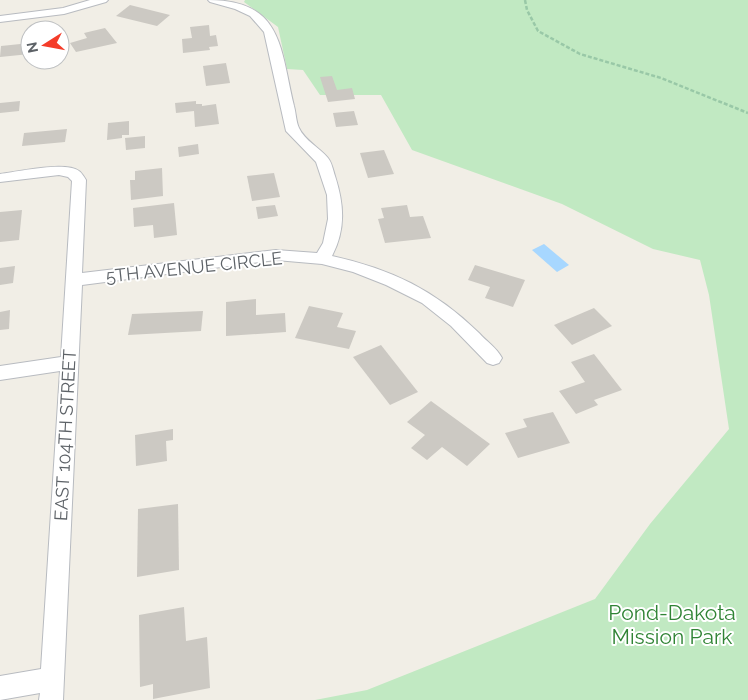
<svg xmlns="http://www.w3.org/2000/svg" width="748" height="700" viewBox="0 0 748 700" font-family="Raleway,sans-serif">
<style>
.green{fill:#c1e9c2}
.water{fill:#a7d7ff}
.building{fill:#ccc9c3}
.lines{fill:none;stroke-linecap:round;stroke-linejoin:round}
.street-casing{stroke:#b8bbc0;stroke-width:2}
.path{stroke:#99c8a7;stroke-width:2.5;stroke-dasharray:4 2;stroke-linecap:butt}
.street{fill:#fff;fill-rule:evenodd}
.labels{text-anchor:middle;dominant-baseline:central;stroke-width:4;stroke-linejoin:round;paint-order:stroke}
.street-label{font-size:18px;fill:#5d6267;stroke:#fff}
.near-park-label{font-size:21px;fill:#308435;stroke:#fff}
</style>
<rect width="100%" height="100%" fill="#f1eee6"/>
<path class="green" d="M245,0H748V700H315L367,690L595,599L650,524L729,429L709,295L700,260L653,249L562,204L412,150L381,95H320L303,70L287,69L278,27L244,2Z"/>
<path class="water" d="M544,244L569,265L557,272L532,250Z"/>
<g class="building">
<path d="M130,5L170,15L157,26L116,16Z"/>
<path d="M209,25L210,36L216,35L218,46L209,47L210,50L183,53L182,39L192,38L190,27Z"/>
<path d="M105,28L117,43L76,52L70,43L87,38L84,33Z"/>
<path d="M30,43V54L0,57L1,46Z"/>
<path d="M226,63L230,83L206,86L203,66Z"/>
<path d="M332,76L337,90L352,88L355,99L328,102L320,77Z"/>
<path d="M20,101L19,111L0,113V103Z"/>
<path d="M196,101V104H202V106L216,104L219,124L195,127L194,111L176,113L175,103Z"/>
<path d="M354,111L358,125L336,127L333,113Z"/>
<path d="M129,121V135H122V138L107,140L108,123Z"/>
<path d="M67,129L65,142L22,146L24,133Z"/>
<path d="M145,136V148L126,150L125,138Z"/>
<path d="M198,144L199,154L179,157L178,147Z"/>
<path d="M384,150L394,174L368,178L360,153Z"/>
<path d="M162,168L163,196L131,200L130,180H135V171Z"/>
<path d="M274,173L280,197L252,201L247,176Z"/>
<path d="M174,203L177,235L154,238L153,225L134,227L133,208Z"/>
<path d="M275,205L278,216L258,219L256,207Z"/>
<path d="M407,205L410,217L423,216L431,238L385,243L378,219L384,218L381,208Z"/>
<path d="M22,210L19,240L0,242V212Z"/>
<path d="M475,265L525,280L513,307L485,298L490,287L468,280Z"/>
<path d="M15,266L13,283L0,285V268Z"/>
<path d="M256,299V315L285,313L286,332L226,336V302Z"/>
<path d="M309,306L343,313L337,327L356,331L349,349L295,338Z"/>
<path d="M594,308L612,326L572,345L554,325Z"/>
<path d="M10,310L9,329L0,330V312Z"/>
<path d="M203,311L201,331L128,335L132,314Z"/>
<path d="M381,345L418,392L390,405L353,357Z"/>
<path d="M594,354L622,390L594,400L598,405L576,414L559,391L585,382L571,362Z"/>
<path d="M431,401L490,444L467,466L442,447L427,460L411,448L425,435L407,422Z"/>
<path d="M553,412L570,443L518,458L505,433L527,427L523,419Z"/>
<path d="M173,429V440L166,441L167,461L136,466L135,435Z"/>
<path d="M178,504L179,570L137,577L138,509Z"/>
<path d="M184,607L186,641L207,637L210,688L153,699V684L140,687L139,615Z"/>
</g>
<g class="lines">
<g class="street-casing">
<g id="street">
<path d="M90,0H108L106,2L64,14L0,22V16L63,8Z"/>
<path d="M208,0C283,0 280,48 294,106C296,113 296,122 299,128C304,140 320,148 328,158C332,163 333,170 335,176C344,204 346,229 332,256C391,269 435,290 479,333C486,341 497,348 502,358L499,363L493,365L487,363L451,326L422,303L386,285L353,272L322,264L276,260L82,285L63,700H39L40,693L0,700V676L41,669L60,371L0,380V366L61,357L72,181L68,177L59,175L0,182V174C17,172 65,161 79,171C82,173 84,177 86,180L82,273L276,250L317,253L323,243L328,219L327,195L316,162L286,131L264,32L250,16L235,9L210,2Z"/>
</g>
</g>
<path class="path" d="M525,0L527,10L538,31L580,54L661,78L748,113"/>
<use href="#street" class="street"/>
</g>
<g class="labels">
<g class="street-label">
<text transform="translate(194 267) rotate(-6)">5TH AVENUE CIRCLE</text>
<text transform="translate(65 435) rotate(-87)">EAST 104TH STREET</text>
</g>
<g class="near-park-label">
<text x="672" y="612">Pond-Dakota<tspan x="672" dy="24">Mission Park</tspan></text>
</g>
</g>
<g transform="translate(45 45) rotate(259)"><circle r="24" fill="#ffffff" stroke="#bec0c2"/>
<path d="M0-4L9 19L0 12L-9 19Z" fill="#f43c29"/>
<text y="-8" font-size="14" font-weight="bold" text-anchor="middle" fill="#5d6267">N</text>
</g>
</svg>
